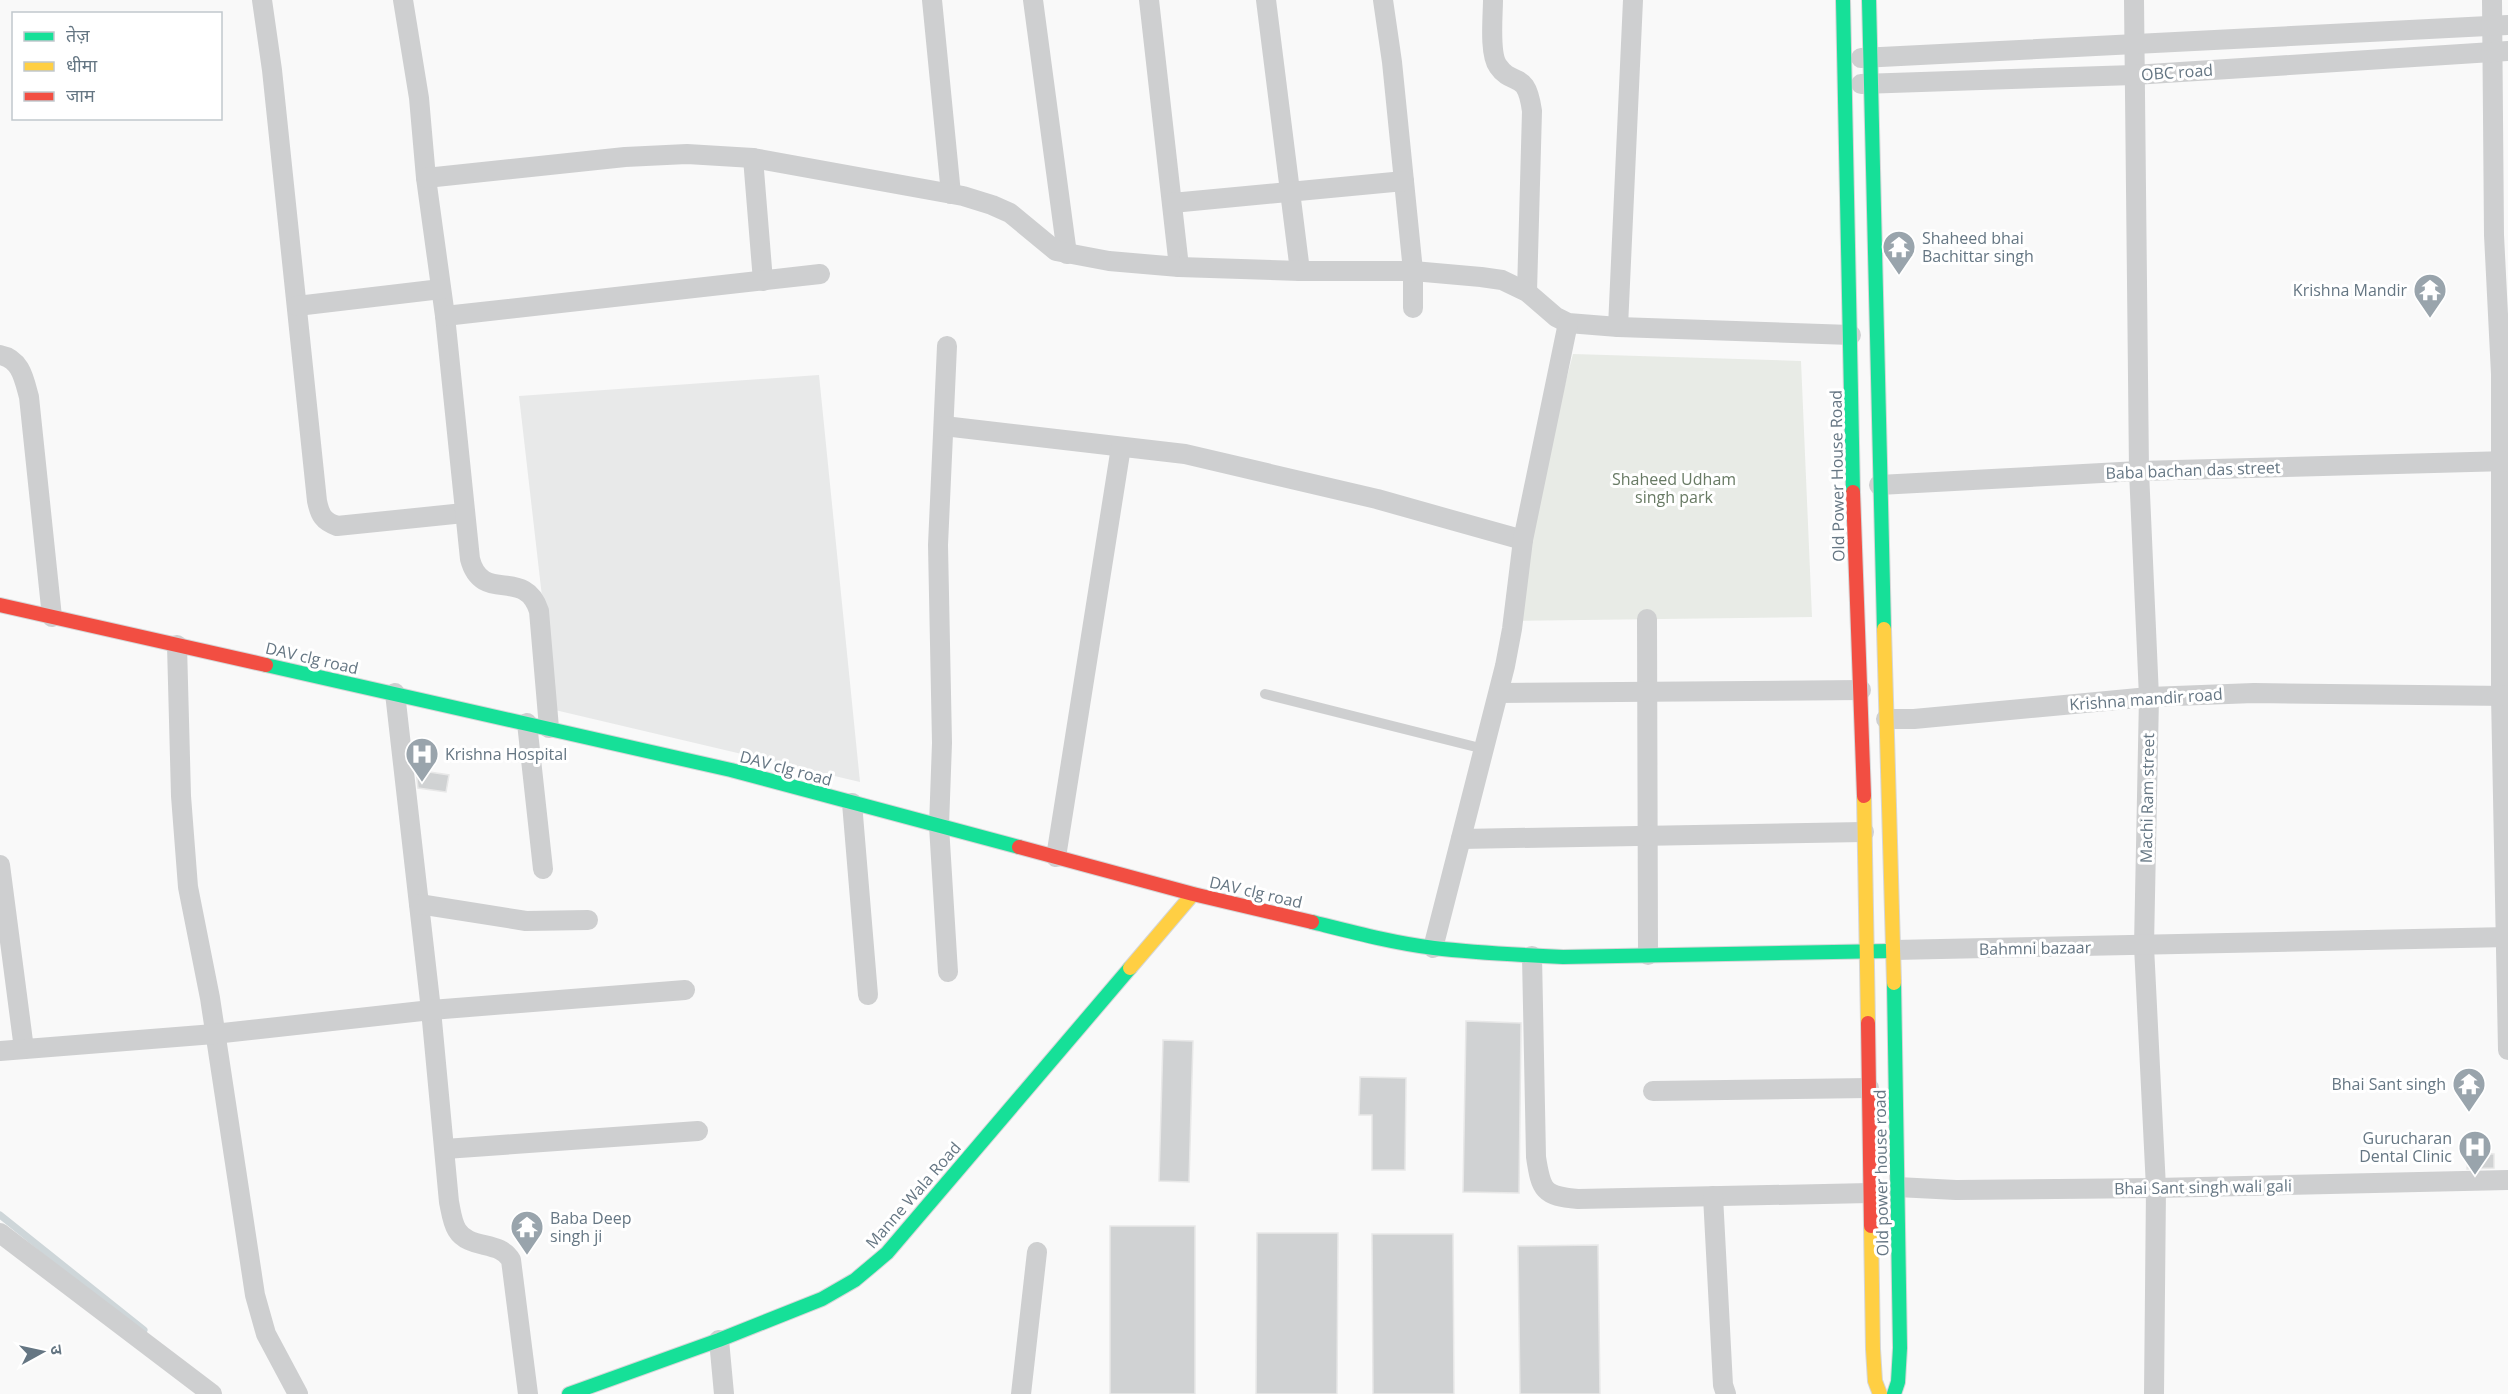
<svg xmlns="http://www.w3.org/2000/svg" width="2508" height="1394" viewBox="0 0 2508 1394" font-family="'Open Sans','Noto Sans Devanagari',sans-serif">
<style>
.built{fill:#e8e9e9}
.green{fill:#e8ebe6}
.lines{fill:none;stroke-linecap:round;stroke-linejoin:round}
.stream{stroke:#ced6d9;stroke-width:7}
.building{fill:#d0d2d3;stroke:#e8e8e8;stroke-width:1.5}
.fast-casing{stroke:#d5d6d7;stroke-width:16}
.slow-casing{stroke:#d5d6d7;stroke-width:16}
.jam-casing{stroke:#d5d6d7;stroke-width:16}
.lane{stroke:#cecfd0;stroke-width:10}
.street{stroke:#cecfd0;stroke-width:20}
.fast{stroke:#16e098;stroke-width:14}
.slow{stroke:#ffcf43;stroke-width:14}
.jam{stroke:#f24e42;stroke-width:14}
.labels{text-anchor:middle;dominant-baseline:central;stroke-width:6;stroke-linejoin:round;paint-order:stroke}
.street-label{font-size:16px;fill:#657683;stroke:#fff}
.poi-label{font-size:16px;fill:#657683;stroke:#fff;text-anchor:start}
.park-label{font-size:16px;fill:#687a64;stroke:#fff}
</style>
<rect width="100%" height="100%" fill="#f9f9f9"/>
<path class="built" d="M819,375L860,782L555,710L519,396Z"/>
<path class="green" d="M1573,354L1801,361L1812,617L1503,621Z"/>
<g class="lines">
<path class="stream" d="M0,1215L144,1330"/>
</g>
<g class="building">
<path d="M416,770L449,775L446,792L418,788Z"/>
<path d="M1466,1021L1521,1023L1519,1193L1463,1192Z"/>
<path d="M1163,1040L1193,1041L1189,1182L1159,1181Z"/>
<path d="M1360,1077L1406,1078L1405,1170H1372V1115H1359Z"/>
<path d="M2468,1153L2494,1154V1168L2467,1169Z"/>
<rect x="1110" y="1226" width="85" height="168"/>
<path d="M1257,1233H1338L1337,1394H1256Z"/>
<path d="M1372,1234H1453L1454,1394H1373Z"/>
<path d="M1598,1245L1600,1394H1520L1518,1246Z"/>
</g>
<g class="lines">
<g class="fast-casing">
<g id="fast">
<path d="M1843,0L1853,492"/>
<path d="M1869,0L1884,629"/>
<path d="M266,665L731,770L1019,847"/>
<path d="M1312,922C1352,932 1393,943 1434,948C1477,953 1520,955 1563,957L1889,951"/>
<path d="M569,1394L719,1340L822,1299L855,1280L887,1253L1130,968"/>
<path d="M1894,1394L1898,1382L1900,1348L1894,983"/>
</g>
</g>
<g class="slow-casing">
<g id="slow">
<path d="M1884,629L1894,983"/>
<path d="M1864,796L1868,1023"/>
<path d="M1130,968L1193,894"/>
<path d="M1871,1226L1873,1349L1875,1381L1880,1394"/>
</g>
</g>
<g class="jam-casing">
<g id="jam">
<path d="M1853,492L1864,796"/>
<path d="M0,605L266,665"/>
<path d="M1019,847L1193,894L1312,922"/>
<path d="M1868,1023L1871,1226"/>
</g>
</g>
<path class="lane" d="M1265,694L1484,749"/>
<g class="street">
<path d="M262,0L272,70L317,501C320,515 323,521 337,526L464,513"/>
<path d="M403,0L419,98L426,178L445,316L470,559C482,605 525,566 539,611L549,728"/>
<path d="M932,0L951,194"/>
<path d="M1033,0L1067,254"/>
<path d="M1149,0L1179,267"/>
<path d="M1266,0L1300,271"/>
<path d="M1383,0L1392,62L1413,271V308"/>
<path d="M1493,0C1493,15 1489,54 1498,66C1513,88 1526,68 1532,111L1527,292"/>
<path d="M2134,0L2139,471L2149,697L2144,946L2156,1188L2154,1394"/>
<path d="M2492,0L2494,235L2501,374V696L2508,1050"/>
<path d="M1861,58L2508,25"/>
<path d="M1861,84L2134,75L2508,51"/>
<path d="M753,158L763,281"/>
<path d="M426,178L625,157L687,154L753,158L963,196L992,205L1010,213L1056,251L1109,261L1179,267L1300,271H1413L1481,277L1502,280L1527,292L1556,317L1568,323L1618,327L1851,335"/>
<path d="M1172,203L1404,181"/>
<path d="M297,306L441,289"/>
<path d="M445,316L820,274"/>
<path d="M1618,327L1633,0"/>
<path d="M947,346L938,545L942,743L939,826L948,972"/>
<path d="M0,355C21,359 24,379 29,397L52,617"/>
<path d="M944,426L1185,454L1377,499L1523,540"/>
<path d="M1879,485L2139,471L2508,461"/>
<path d="M1647,619L1648,955"/>
<path d="M177,645L181,796L188,887L210,998L255,1295L266,1334L298,1394"/>
<path d="M395,693L431,1010L449,1202C451,1211 452,1222 457,1230C469,1250 500,1240 511,1260L528,1394"/>
<path d="M1499,693L1861,690"/>
<path d="M1886,719H1914L2149,697L2254,693L2508,696"/>
<path d="M527,723L543,869"/>
<path d="M852,803L868,995"/>
<path d="M1461,839L1864,832"/>
<path d="M1056,857L1121,447"/>
<path d="M0,865L24,1049"/>
<path d="M419,904L526,921L588,920"/>
<path d="M1433,948L1505,666L1512,629L1523,540L1568,323"/>
<path d="M1894,950L2508,937"/>
<path d="M1532,956L1536,1157C1541,1190 1543,1196 1578,1199L1870,1193"/>
<path d="M0,1051L214,1034L431,1010L685,990"/>
<path d="M1653,1091L1869,1088"/>
<path d="M445,1149L698,1131"/>
<path d="M1897,1187L1956,1190L2156,1188L2508,1180"/>
<path d="M1713,1196L1723,1385L1726,1394"/>
<path d="M0,1233L212,1394"/>
<path d="M719,1340L724,1394"/>
<path d="M1021,1394L1037,1252"/>
</g>
<use href="#fast" class="fast"/>
<use href="#slow" class="slow"/>
<use href="#jam" class="jam"/>
</g>
<defs>
<g id="temple-pin" transform="scale(1.725)"><path d="M0 17L-7.5 6A9.5 9.5 0 1 1 7.5 6Z" fill="#99a4ac" stroke="#fff"/><path d="M0-6L5-2H3V0L6.5 2.5H4V6H1.5V3h-3V6H-4V2.5H-6.5L-3 0V-2H-5Z" fill="#fff"/></g>
<g id="hospital-pin" transform="scale(1.725)"><path d="M0 17L-7.5 6A9.5 9.5 0 1 1 7.5 6Z" fill="#99a4ac" stroke="#fff"/><path d="M-5-5h3v3.5h4V-5h3V5h-3V1.5h-4V5h-3Z" fill="#fff"/></g>
</defs>
<g fill-rule="evenodd">
<use href="#temple-pin" x="1899" y="247"/>
<use href="#temple-pin" x="2430" y="290"/>
<use href="#hospital-pin" x="422" y="754"/>
<use href="#temple-pin" x="2469" y="1084"/>
<use href="#hospital-pin" x="2475" y="1147"/>
<use href="#temple-pin" x="527" y="1227"/>
</g>
<g class="labels">
<g class="street-label">
<text transform="translate(2177 72) rotate(-4)">OBC road</text>
<text transform="translate(2193 470) rotate(-2)">Baba bachan das street</text>
<text transform="translate(1837 476) rotate(-91)">Old Power House Road</text>
<text transform="translate(312 658) rotate(13)">DAV clg road</text>
<text transform="translate(2146 699) rotate(-4)">Krishna mandir road</text>
<text transform="translate(786 768) rotate(15)">DAV clg road</text>
<text transform="translate(2147 798) rotate(-89)">Machi Ram street</text>
<text transform="translate(1256 892) rotate(13)">DAV clg road</text>
<text transform="translate(2035 948) rotate(-1)">Bahmni bazaar</text>
<text transform="translate(1881 1173) rotate(-91)">Old power house road</text>
<text transform="translate(2203 1187) rotate(-1)">Bhai Sant singh wali gali</text>
<text transform="translate(913 1195) rotate(-49)">Manne Wala Road</text>
</g>
<g class="poi-label">
<text x="1922" y="238">Shaheed bhai<tspan x="1922" dy="18">Bachittar singh</tspan></text>
<text x="2407" y="290" text-anchor="end">Krishna Mandir</text>
<text x="445" y="754">Krishna Hospital</text>
<text x="2446" y="1084" text-anchor="end">Bhai Sant singh</text>
<text x="2452" y="1138" text-anchor="end">Gurucharan<tspan x="2452" dy="18">Dental Clinic</tspan></text>
<text x="550" y="1218">Baba Deep<tspan x="550" dy="18">singh ji</tspan></text>
</g>
<g class="park-label">
<text x="1674" y="479">Shaheed Udham<tspan x="1674" dy="18">singh park</tspan></text>
</g>
</g>
<rect x="12" y="12" width="210" height="108" fill="#ffffff" stroke="#c1c8cd" stroke-width="1.5"/>
<rect x="24" y="32" width="30" height="9" fill="#16e098" stroke="#c1c8cd" stroke-width="1.5"/>
<text x="66" y="42" font-size="18" fill="#657683">तेज़</text>
<rect x="24" y="62" width="30" height="9" fill="#ffcf43" stroke="#c1c8cd" stroke-width="1.5"/>
<text x="66" y="72" font-size="18" fill="#657683">धीमा</text>
<rect x="24" y="92" width="30" height="9" fill="#f24e42" stroke="#c1c8cd" stroke-width="1.5"/>
<text x="66" y="102" font-size="18" fill="#657683">जाम</text>
<g transform="translate(42 1352) rotate(82)" stroke="#ffffff" stroke-width="4.5" paint-order="stroke">
<path d="M0-4.5L10 22L0 15L-10 22Z" fill="#657683"/>
<text y="-9" font-size="16" font-weight="bold" text-anchor="middle" fill="#657683">उ</text>
</g>
</svg>
